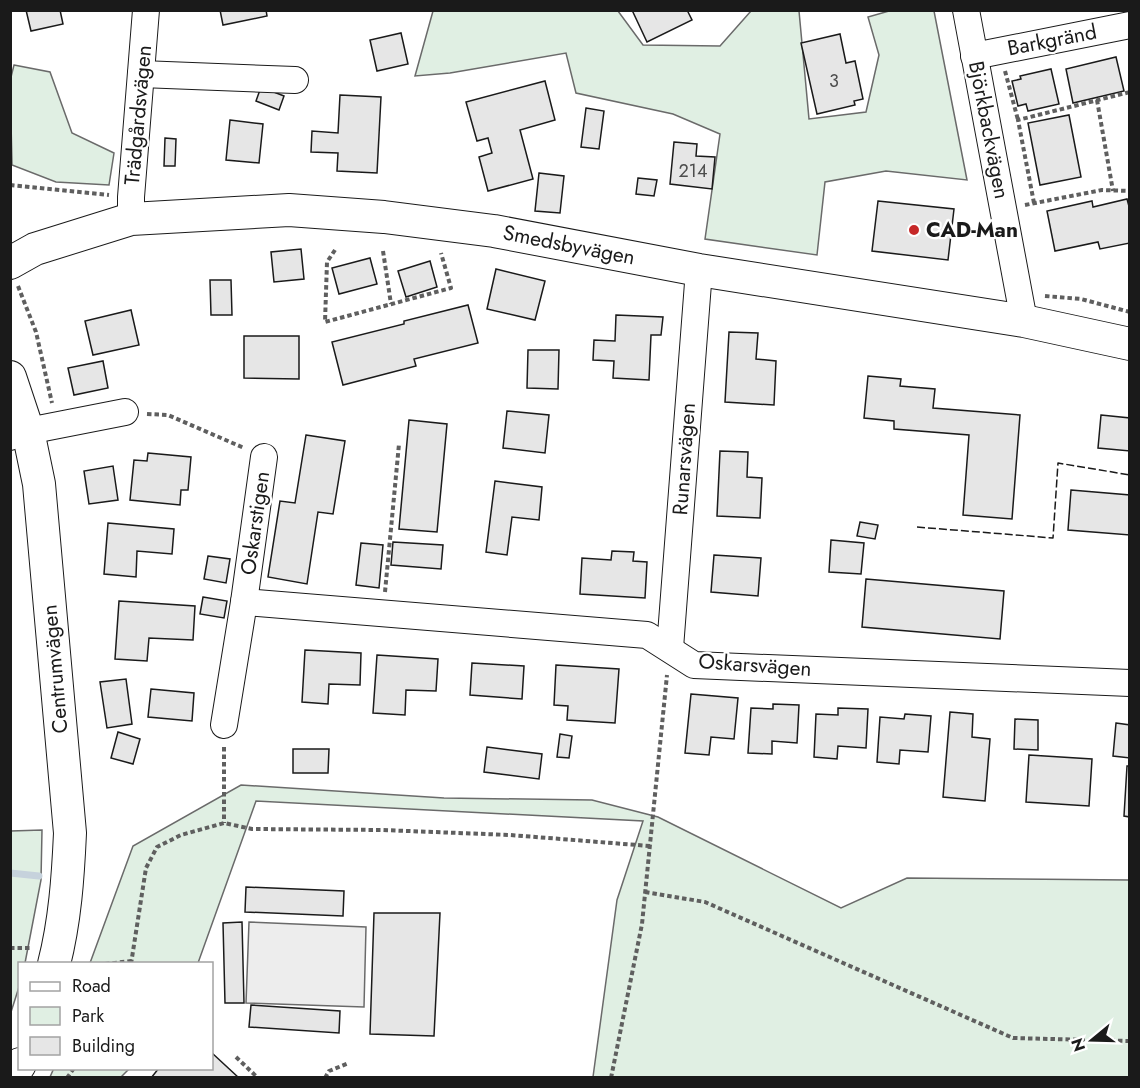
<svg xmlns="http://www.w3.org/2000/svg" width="1140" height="1088" viewBox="0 0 1140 1088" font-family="Jost,sans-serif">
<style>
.green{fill:#e0efe3;stroke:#6a6a6a;stroke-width:1.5}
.parking{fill:#ededed;stroke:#6a6a6a;stroke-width:1.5}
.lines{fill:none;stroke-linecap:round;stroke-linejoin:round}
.stream{stroke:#c6d2dc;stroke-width:7}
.building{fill:#e6e6e6;stroke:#1a1a1a;stroke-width:1.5}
.minor-casing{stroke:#1a1a1a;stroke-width:28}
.major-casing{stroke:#1a1a1a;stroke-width:34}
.path{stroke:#5f5f5f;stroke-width:4;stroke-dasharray:4.5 3;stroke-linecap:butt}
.minor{stroke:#fff;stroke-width:26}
.major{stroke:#fff;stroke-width:32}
.fence{stroke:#1a1a1a;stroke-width:1.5;stroke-dasharray:8 3;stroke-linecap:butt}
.poi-dot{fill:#c62828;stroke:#fff;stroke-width:2}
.labels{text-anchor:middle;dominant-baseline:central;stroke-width:4.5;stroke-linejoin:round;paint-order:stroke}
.number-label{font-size:18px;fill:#4d4d4d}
.street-label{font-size:21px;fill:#1a1a1a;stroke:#fff}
.poi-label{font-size:21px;font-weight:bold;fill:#1a1a1a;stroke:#fff;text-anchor:start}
</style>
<rect width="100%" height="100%" fill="#fff"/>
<g class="green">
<path d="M433,11H618L643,45L720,46L751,11H799L809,119L866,112L879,55L868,17L889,11H934L967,180L886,171L825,182L817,255L705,239L720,134L673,114L576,93L566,53L450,73L415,76Z"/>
<path d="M14,65L50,72L72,133L114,153L109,185L56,182L12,165L10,81Z"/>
<path d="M241,785L444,798L592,800L658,817L841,908L907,878L1129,880V1077H593L617,900L643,821L256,801L198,963H90L133,846Z"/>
<path d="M42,830L41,880L25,963L20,964L19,987L11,1012V831Z"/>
<path d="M54,1068H129V1069L121,1077H50Z"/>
</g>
<path class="parking" d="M249,922L366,927L364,1007L246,1003Z"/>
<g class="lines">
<path class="stream" d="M10,873L39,876"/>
</g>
<g class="building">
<path d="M26,10H60L63,24L31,31Z"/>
<path d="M220,10H266L267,16L223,25Z"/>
<path d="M632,10H687L692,20L647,42Z"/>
<path d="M401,33L408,64L377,71L370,40Z"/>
<path d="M840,34L846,63L855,61L863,99L854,101L855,105L817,114L801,43Z"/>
<path d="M1116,57L1124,91L1073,103L1066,69Z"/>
<path d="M1051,69L1059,104L1028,111L1026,104L1018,106L1012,81L1021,79L1020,76Z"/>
<path d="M545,81L555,120L520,130L533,179L488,191L479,157L492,153L488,138L477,141L466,102Z"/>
<path d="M261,87L284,96L279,110L256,101Z"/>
<path d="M340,95L381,97L377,173L337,171L338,153L311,152L312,131L338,133Z"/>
<path d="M586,108L604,111L599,149L581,147Z"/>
<path d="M1069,115L1081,177L1040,185L1028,123Z"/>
<path d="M230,120L263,124L259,163L226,160Z"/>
<path d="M165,138L176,139L175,166H164Z"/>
<path d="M674,142L697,144L696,156L715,157L712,189L670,184Z"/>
<path d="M539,173L564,176L560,213L535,211Z"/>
<path d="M638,178L657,180L654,196L636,194Z"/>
<path d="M1127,199L1130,210V243L1100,249L1098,242L1055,251L1047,211L1092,201L1093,207Z"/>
<path d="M878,201L954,209L948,260L872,251Z"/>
<path d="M301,249L304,279L274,282L271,252Z"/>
<path d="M370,258L377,284L339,294L332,268Z"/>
<path d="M430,261L437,287L406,297L398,271Z"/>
<path d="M496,269L545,281L535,320L487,309Z"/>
<path d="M210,280H231L232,315H211Z"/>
<path d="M468,305L478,343L414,359L416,366L343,385L332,342L404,324V321Z"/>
<path d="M131,310L139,345L93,355L85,321Z"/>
<path d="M616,315L663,317L661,335H651L649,380L613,378L614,361L593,360L594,340L615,341Z"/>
<path d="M729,332L758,333L756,359L776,361L774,405L725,402Z"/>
<path d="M244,336H299V379L244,378Z"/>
<path d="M528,350H559L558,389L527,388Z"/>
<path d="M103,361L108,388L74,395L68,368Z"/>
<path d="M868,376L901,379L900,386L935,389L933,408L1020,415L1012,519L963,515L969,435L894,429V421L864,418Z"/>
<path d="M507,411L549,415L545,453L503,448Z"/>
<path d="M1101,415L1130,418V451L1098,448Z"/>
<path d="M409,420L447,424L437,532L399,529Z"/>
<path d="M306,435L345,441L333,514L318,512L307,584L268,577L280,501L295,503Z"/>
<path d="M720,451L748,452L747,477L762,478L760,518L717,516Z"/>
<path d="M148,453L191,457L188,490H181L180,505L130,500L134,460L147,461Z"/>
<path d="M113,466L118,500L89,504L84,471Z"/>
<path d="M495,481L542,487L539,520L512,517L507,555L486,552Z"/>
<path d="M1071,490L1130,495V535L1068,530Z"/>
<path d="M860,522L878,525L875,539L857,536Z"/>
<path d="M108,523L174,529L172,554L137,551L136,577L104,574Z"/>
<path d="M831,540L864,543L861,574L829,572Z"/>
<path d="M393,542L443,545L441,569L391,565Z"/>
<path d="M361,543L383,545L379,588L356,585Z"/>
<path d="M612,551L634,552L633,561L647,562L645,598L580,594L582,558L611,560Z"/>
<path d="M714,555L761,558L758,596L711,592Z"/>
<path d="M208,556L230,559L226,583L204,579Z"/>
<path d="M866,579L1004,591L1000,639L862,627Z"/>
<path d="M203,597L227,601L224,618L200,614Z"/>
<path d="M119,601L195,606L193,640L149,638L147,661L115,659Z"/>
<path d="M305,650L361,653L360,685L329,684L328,704L302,702Z"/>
<path d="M377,655L438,659L436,691L406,690L405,715L373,713Z"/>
<path d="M472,663L524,666L522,699L470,695Z"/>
<path d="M556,665L619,669L615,723L567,720L568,706L554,705Z"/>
<path d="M126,679L132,724L107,728L100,682Z"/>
<path d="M151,689L194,693L192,721L148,717Z"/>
<path d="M691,694L738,698L734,739L711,737L709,755L685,753Z"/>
<path d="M773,704L799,705L797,743L772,741V754L748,753L751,708L773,709Z"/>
<path d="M838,708L868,709L866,748L838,746L837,759L814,757L816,714L838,715Z"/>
<path d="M950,712L973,714L972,737L990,739L985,801L943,797Z"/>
<path d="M905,714L931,716L928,752L900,750L899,764L877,762L880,717L904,719Z"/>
<path d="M1015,719L1038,720V750L1014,749Z"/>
<path d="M1116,723L1130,725V758L1113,756Z"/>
<path d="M118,732L140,739L133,764L111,758Z"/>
<path d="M560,734L572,736L569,758L557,757Z"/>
<path d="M487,747L542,754L539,779L484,772Z"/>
<path d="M293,749H329L328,773H293Z"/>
<path d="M1029,755L1092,759L1089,806L1026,802Z"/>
<path d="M1127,766H1130V817L1124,816Z"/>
<path d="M246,887L344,891L343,916L245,912Z"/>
<path d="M374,913H440L434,1036L370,1034Z"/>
<path d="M242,922L244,1003H225L223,923Z"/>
<path d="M251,1005L340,1011L339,1033L249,1027Z"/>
<path d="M212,1053L239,1078H151L159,1068H212Z"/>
</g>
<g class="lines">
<g class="minor-casing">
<g id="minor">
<path d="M966,10L1024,321"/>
<path d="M974,56L1130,25"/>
<path d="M141,74L295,80"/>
<path d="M131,219V197L146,10"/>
<path d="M10,437L28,431L125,412"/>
<path d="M244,602L647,635L694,665L1130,683"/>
<path d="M670,648L699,270"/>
<path d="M224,725L244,602L264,457"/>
</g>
</g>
<g class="major-casing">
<g id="major">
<path d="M10,263L35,249L131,219L289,210L384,217L494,231L699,270L1024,321L1130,344"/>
<path d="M10,377L28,431L39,484L70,833C68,877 65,921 54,964"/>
<path d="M11,1078L20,1064"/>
</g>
</g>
<g class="path">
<path d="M1005,71L1018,120"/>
<path d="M1097,100L1113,191"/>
<path d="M10,185L109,195"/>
<path d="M1034,203L1018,120L1130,92"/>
<path d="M1025,205L1102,190L1130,191"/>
<path d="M335,250L327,262L325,322L451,288L441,253"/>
<path d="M383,251L391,304"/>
<path d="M18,286L36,332L52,403"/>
<path d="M1045,296L1081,299L1130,312"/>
<path d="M147,414L168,415L244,448"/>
<path d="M385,592L399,444"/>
<path d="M224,747V823"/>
<path d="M645,892L705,902L1013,1038L1130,1041"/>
<path d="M10,948H31"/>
<path d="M105,964L132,961"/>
<path d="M131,964L146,868L157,847L181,835L224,823L252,829L382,830L510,835L650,846"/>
<path d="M236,1057L258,1078"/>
<path d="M67,1078L74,1068"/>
<path d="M325,1078L329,1071L349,1063"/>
<path d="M611,1078L642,924L667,675"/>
</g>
<use href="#minor" class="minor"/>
<use href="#major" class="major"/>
<path class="fence" d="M917,527L1053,538L1058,463L1130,475"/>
</g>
<circle class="poi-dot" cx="914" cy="230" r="6"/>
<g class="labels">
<g class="number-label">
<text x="834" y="81">3</text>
<text x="693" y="171">214</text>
</g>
<g class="street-label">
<text transform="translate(1052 40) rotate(-11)">Barkgränd</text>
<text transform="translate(138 115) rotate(-85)">Trädgårdsvägen</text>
<text transform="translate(989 130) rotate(79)">Björkbackvägen</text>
<text transform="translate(569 245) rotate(11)">Smedsbyvägen</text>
<text transform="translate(684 459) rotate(-86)">Runarsvägen</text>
<text transform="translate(255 523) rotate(-82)">Oskarstigen</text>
<text transform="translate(755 665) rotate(4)">Oskarsvägen</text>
<text transform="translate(55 669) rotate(-95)">Centrumvägen</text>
</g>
<g class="poi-label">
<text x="926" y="230">CAD-Man</text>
</g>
</g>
<rect width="1140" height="1088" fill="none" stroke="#1a1a1a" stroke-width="24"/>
<rect x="18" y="962" width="195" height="108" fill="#ffffff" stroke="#a3a3a3" stroke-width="1.5"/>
<rect x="30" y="982" width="30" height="9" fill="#ffffff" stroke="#a3a3a3" stroke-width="1.5"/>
<text x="72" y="992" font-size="18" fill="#1a1a1a">Road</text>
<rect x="30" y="1007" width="30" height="18" fill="#e0efe3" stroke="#a3a3a3" stroke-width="1.5"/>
<text x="72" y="1022" font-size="18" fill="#1a1a1a">Park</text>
<rect x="30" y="1037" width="30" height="18" fill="#e6e6e6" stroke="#a3a3a3" stroke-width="1.5"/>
<text x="72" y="1052" font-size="18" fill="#1a1a1a">Building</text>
<g transform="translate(1092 1040) rotate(251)" stroke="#ffffff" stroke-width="4.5" paint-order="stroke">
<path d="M0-4.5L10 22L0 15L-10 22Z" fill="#1a1a1a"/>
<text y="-9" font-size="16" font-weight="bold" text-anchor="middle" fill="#1a1a1a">N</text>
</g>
</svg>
